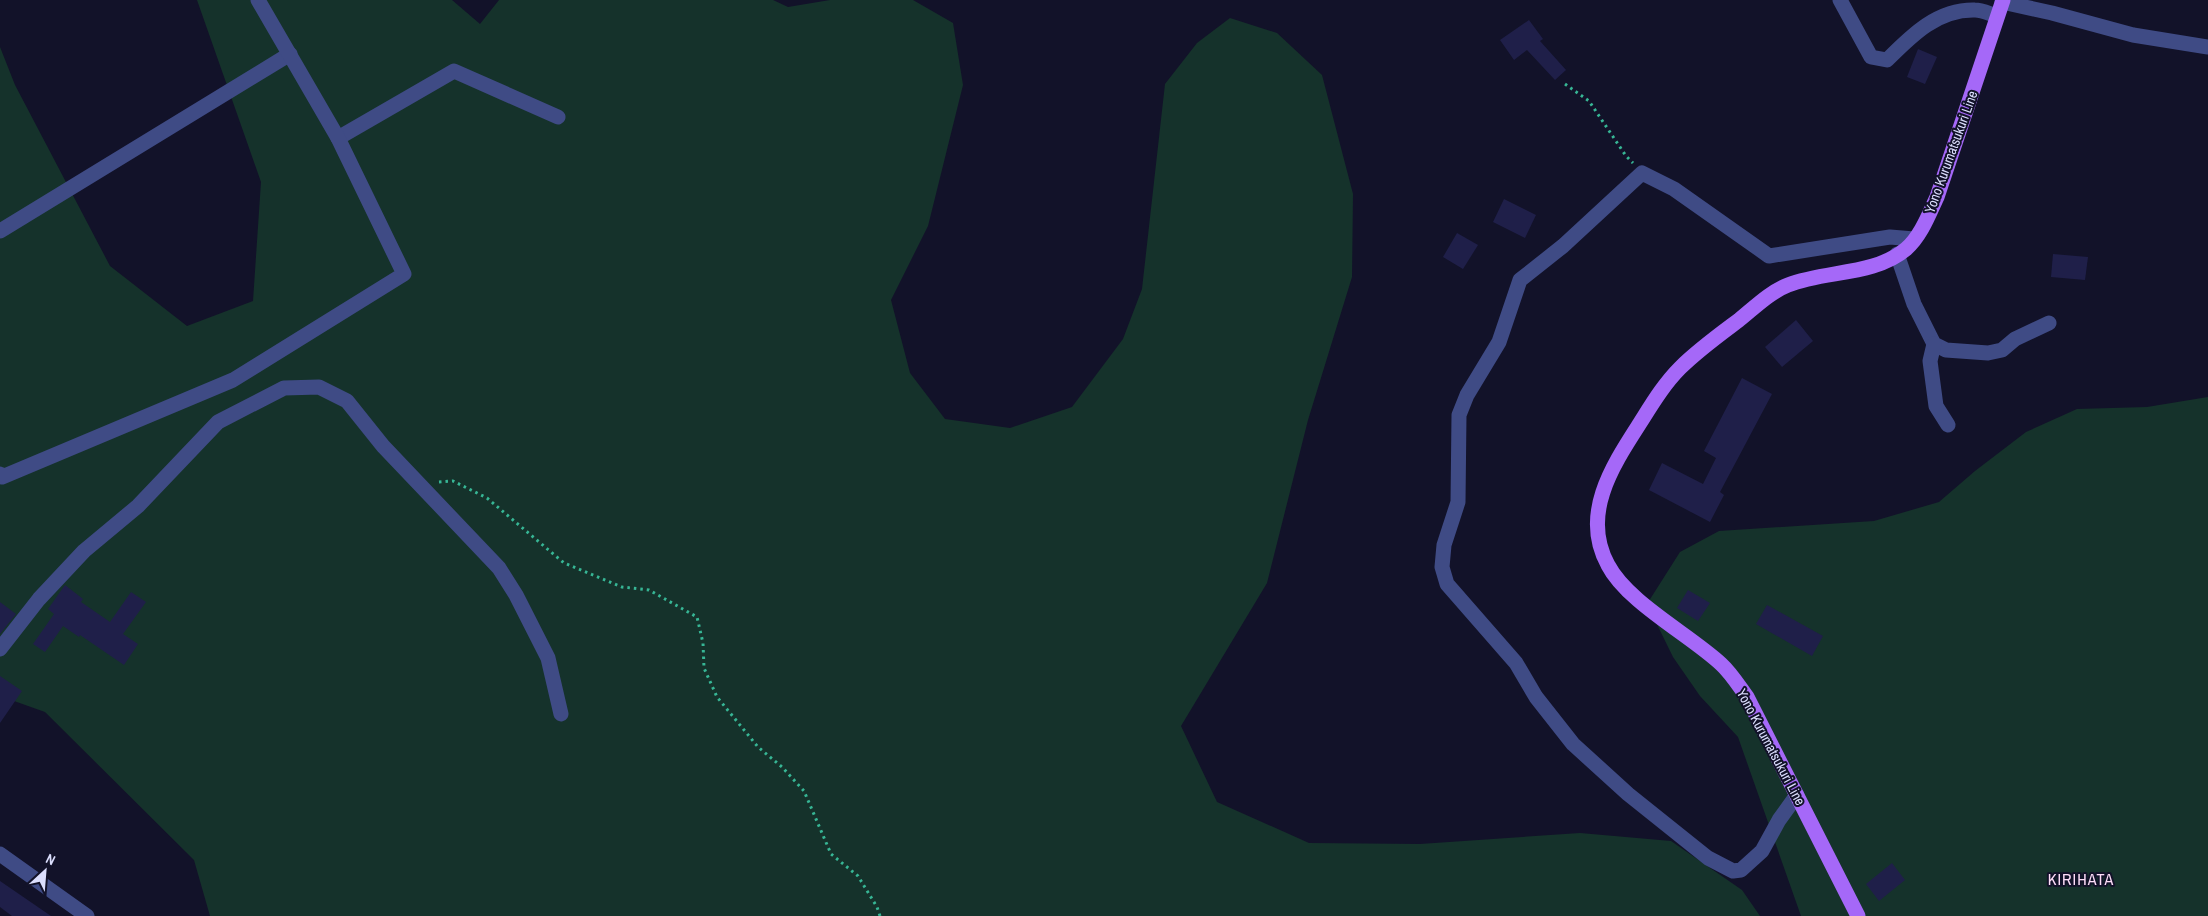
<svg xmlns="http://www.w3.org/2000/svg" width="2208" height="916" viewBox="0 0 2208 916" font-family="'Archivo Narrow',sans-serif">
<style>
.green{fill:#15322b}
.building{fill:#1f1f49}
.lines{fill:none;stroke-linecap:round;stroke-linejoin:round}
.path{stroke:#37b695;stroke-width:3;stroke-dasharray:2.5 4;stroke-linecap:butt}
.minor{stroke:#3f4b85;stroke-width:15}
.major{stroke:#a568f8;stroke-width:15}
.labels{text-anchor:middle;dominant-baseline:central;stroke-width:4;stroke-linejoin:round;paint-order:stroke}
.street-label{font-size:14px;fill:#dbdefd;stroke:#121229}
.quarter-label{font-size:16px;letter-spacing:1px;fill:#fdddf8;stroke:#121229}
</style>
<rect width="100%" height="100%" fill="#121229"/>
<g class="green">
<path d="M197,0H452L480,24L499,0H773L788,7L830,0H913L953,23L963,85L928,226L891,300L910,373L945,419L1010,428L1072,407L1123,339L1142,289L1165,84L1197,43L1230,18L1277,33L1322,75L1353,194L1352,277L1308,420L1267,583L1181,726L1217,802L1309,843L1420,844L1580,833L1671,841L1742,890L1760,916H210L194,860L45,712L0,696V47L15,85L110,266L187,326L253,301L261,182Z"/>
<path d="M2208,397V916H1801L1738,737L1700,696L1673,657L1647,604L1680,552L1719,531L1874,521L1939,502L1975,471L2026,432L2077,409L2147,407Z"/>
</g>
<g class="building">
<path d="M1529,20L1543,39L1540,41L1566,70L1555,80L1527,50L1514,60L1500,40Z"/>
<path d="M1918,49L1937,57L1925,84L1907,77Z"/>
<path d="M1504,199L1536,215L1525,238L1493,222Z"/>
<path d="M1457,233L1478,245L1463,269L1443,257Z"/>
<path d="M2053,254L2088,257L2085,280L2051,277Z"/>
<path d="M1796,320L1813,341L1782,367L1765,347Z"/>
<path d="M1742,378L1772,394L1720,492L1724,495L1710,522L1649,490L1662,463L1703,484L1716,458L1704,451Z"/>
<path d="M65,585L83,599L81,602L110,622L131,592L146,602L123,634L138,644L124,665L80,635L79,637L63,626L45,652L33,644L54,614L48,609Z"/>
<path d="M1688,590L1710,603L1698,621L1677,608Z"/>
<path d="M0,602L16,614L0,634Z"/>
<path d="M1767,605L1823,636L1812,656L1756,624Z"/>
<path d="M0,676L22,691L0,723Z"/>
<path d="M1892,863L1905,880L1879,901L1866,884Z"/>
<path d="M0,881L51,916H12L0,907Z"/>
</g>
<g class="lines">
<g class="path">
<path d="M1565,84L1589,101L1626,156L1633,163"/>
<path d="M439,482L453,481L487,498L564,563L622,587L649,590L697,617L703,643L704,668L717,697L758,747L782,767L804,791L831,854L858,876L877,907L880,916"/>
</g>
<g class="minor">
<path d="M1840,0L1871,57L1887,60C1911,36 1937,9 1975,10C1982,10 1990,14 1997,16"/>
<path d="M2002,2L2052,13L2133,35L2208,47"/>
<path d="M338,138L454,71L558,117"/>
<path d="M0,231L290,54"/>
<path d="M1897,254L1914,304L1934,344L1946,350L1988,353L2002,350L2015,339L2049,323"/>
<path d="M1934,344L1930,361L1936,406L1948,425"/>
<path d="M0,474L2,477L233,380L404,274L338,138L258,0"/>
<path d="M0,649L39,599L84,551L138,506L218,422L284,388L319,387L347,401L383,446L499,568L516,595L548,658L561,714"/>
<path d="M1797,795L1779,820L1762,851L1741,870L1733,871L1708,858L1628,794L1573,744L1536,697L1516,663L1447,584L1442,567L1444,545L1458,502L1459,415L1467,395L1499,342L1520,280L1563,246L1642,173L1674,189L1769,256L1890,237L1914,239"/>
<path d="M0,854L87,916"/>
</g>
<path class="major" d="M1858,916L1747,697C1739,686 1731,673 1721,664C1690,635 1627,602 1608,565C1580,514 1613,465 1640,423C1652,404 1664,384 1680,368C1698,350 1719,335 1739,320C1754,308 1770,292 1788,285C1825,270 1874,276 1906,249C1921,236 1929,214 1937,197L2003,0"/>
</g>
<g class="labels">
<g class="street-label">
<text transform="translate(1951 152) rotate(-70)">Yono Kurumatsukuri Line</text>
<text transform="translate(1771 747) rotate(62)">Yono Kurumatsukuri Line</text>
</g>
<g class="quarter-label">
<text x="2081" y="879">KIRIHATA</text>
</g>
</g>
<g transform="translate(45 871) rotate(26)" stroke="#121229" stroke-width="4" paint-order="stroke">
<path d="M0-4L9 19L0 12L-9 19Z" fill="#dbdefd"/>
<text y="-8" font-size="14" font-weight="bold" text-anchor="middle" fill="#dbdefd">N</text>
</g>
</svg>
